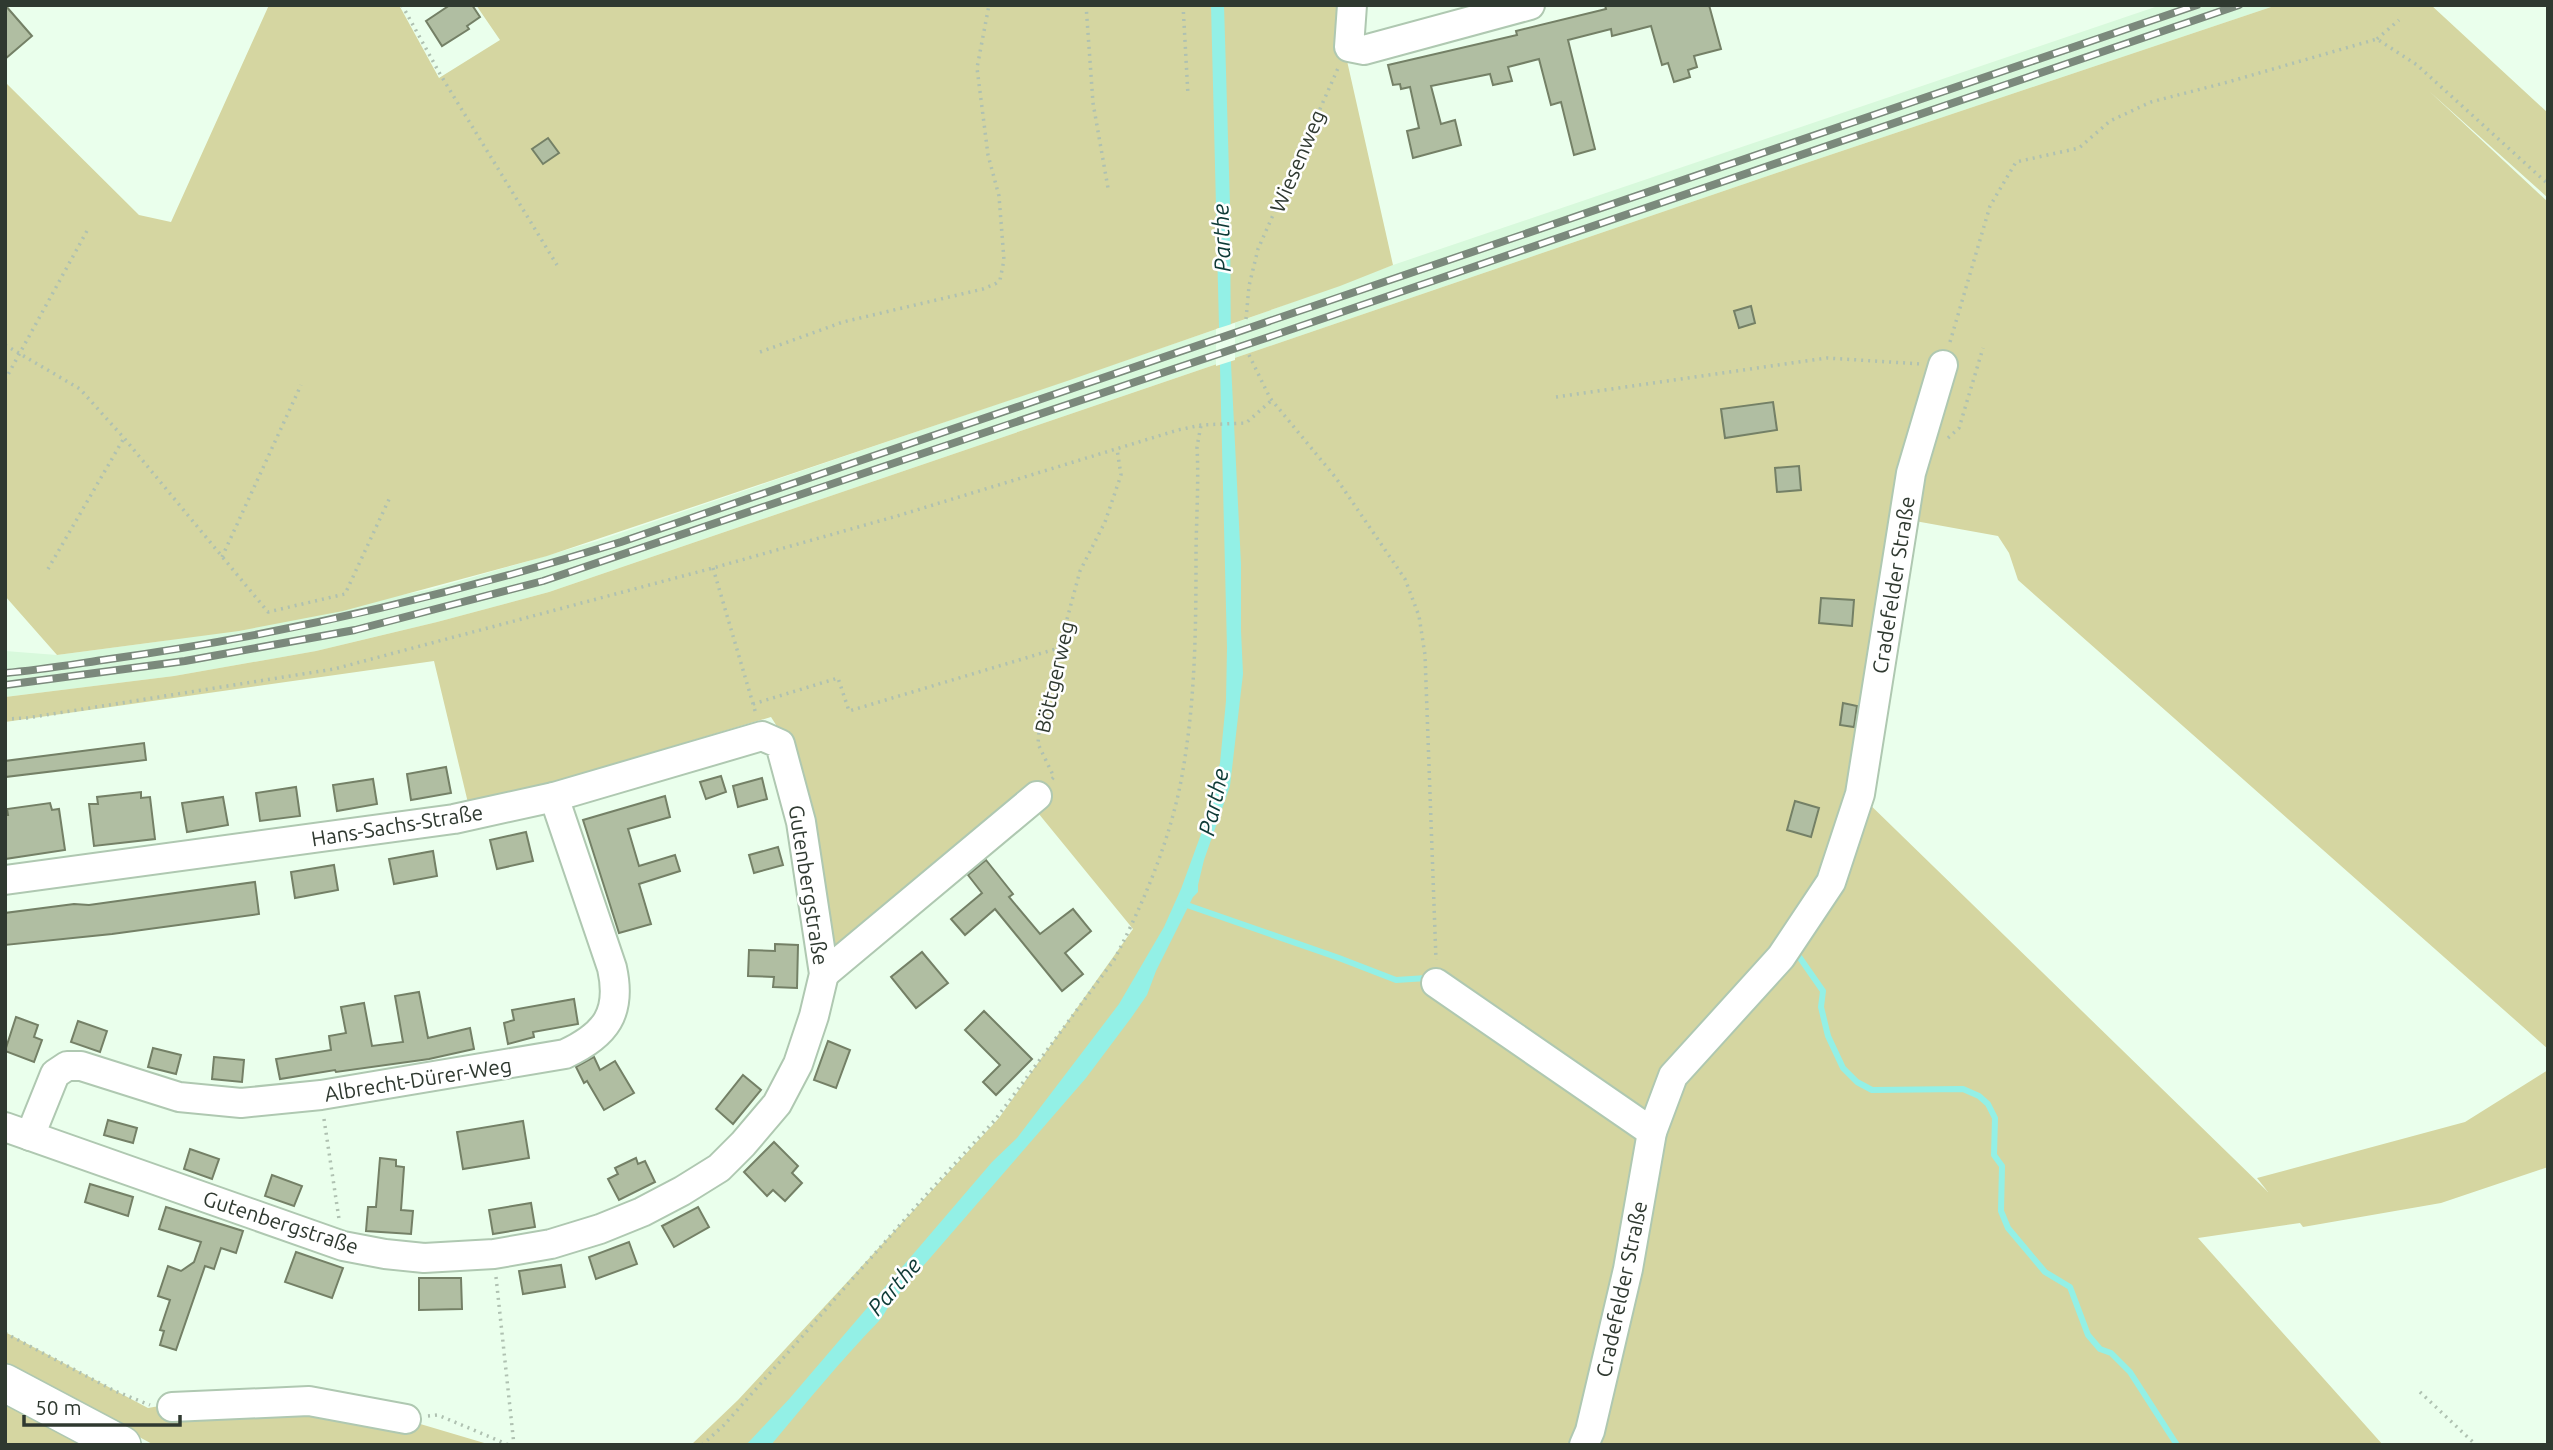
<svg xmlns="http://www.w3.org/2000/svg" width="2553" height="1450" viewBox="0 0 2553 1450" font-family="Ubuntu,sans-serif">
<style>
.built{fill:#d8f9dc}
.green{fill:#d5d6a1}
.water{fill:#93f0e6}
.pier{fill:#eaffec}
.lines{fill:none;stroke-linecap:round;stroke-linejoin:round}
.stream{stroke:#93f0e6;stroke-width:6}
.building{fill:#b0bea2;stroke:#748066;stroke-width:2}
.minor-casing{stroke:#afc8b1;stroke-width:32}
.major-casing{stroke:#afc8b1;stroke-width:40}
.path{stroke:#afc1b1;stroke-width:3.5;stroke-dasharray:2 5;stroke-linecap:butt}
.minor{stroke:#fff;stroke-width:28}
.major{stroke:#fff;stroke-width:37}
.rail-casing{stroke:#7b897c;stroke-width:8}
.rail{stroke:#fff;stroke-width:5;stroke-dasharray:16;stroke-linecap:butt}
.labels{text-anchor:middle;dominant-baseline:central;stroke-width:5;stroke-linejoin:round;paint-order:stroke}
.street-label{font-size:21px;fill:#2f3930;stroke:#fff}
.water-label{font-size:23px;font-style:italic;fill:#0d3a36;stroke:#fff}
</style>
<rect width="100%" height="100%" fill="#eaffec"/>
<path class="built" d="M2161,5H2277L1797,166L549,592L437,622L316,651L174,676L5,697V651L57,655L163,641L432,589L597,541L1246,319L1393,265Z"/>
<g class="green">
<path d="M269,5H399L439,78L500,40L476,5H1340L1343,43L1393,265L1340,286L1070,380L547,556L343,611L239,631L57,655L5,596V82L139,215L171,222Z"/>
<path d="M2277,5H2431L2548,113V198L2429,91L2548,202V1049L2018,580L2009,553L1998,536L1904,519L1860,795L2268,1192L2257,1178L2465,1122L2548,1070V1167L2441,1203L2303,1227L2300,1223L2198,1238L2383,1445H691L738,1400L999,1118L1133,929L1034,808L835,977L792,750L771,717L469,807L434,661L5,722V697L174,676L316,651L437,622L549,592L1797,166Z"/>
<path d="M5,1332L148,1408L171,1404L316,1393L491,1445H154L5,1364Z"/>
<path d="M5,1399L91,1445H5Z"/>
</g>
<path class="water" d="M1211,5H1224L1230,205L1231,364L1241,564V631L1243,674L1230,786L1204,860L1198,885V892L1193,897L1156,971L1147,995L1131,1018L1086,1078L898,1295C888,1303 887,1312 879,1321C841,1360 806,1403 771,1445H746L790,1398L992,1162L1017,1138L1119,1004L1164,927L1181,889L1204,826L1220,763L1226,701L1227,648Z"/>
<path class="pier" d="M1235,323V360L1216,366V329Z"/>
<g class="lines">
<g class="stream">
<path d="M1184,904L1339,958L1396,980L1427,978"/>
<path d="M1800,958L1823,991L1821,1007L1828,1036L1843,1068L1857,1082L1872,1090L1963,1089L1979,1096L1988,1104L1995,1118L1994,1155L2002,1166L2001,1211L2008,1228L2045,1272L2070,1287L2088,1335L2100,1349L2111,1353L2130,1372L2177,1445"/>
</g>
</g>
<g class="building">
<path d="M5,5L32,36L5,59Z"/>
<path d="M450,5H472L480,17L467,26L469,29L442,46L426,21Z"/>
<path d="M1605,5H1709L1721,49L1694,56L1697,67L1688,70L1690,77L1674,82L1668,63L1662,65L1651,26L1612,36L1611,29L1568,40L1595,149L1574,155L1561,102L1551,105L1539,59L1508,67L1512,81L1493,85L1490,74L1431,86L1441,124L1455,120L1461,145L1413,158L1407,131L1419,128L1410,87L1401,89L1400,84L1393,85L1388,65L1517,35L1516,31L1606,9Z"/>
<path d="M548,138L559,153L543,164L532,149Z"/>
<path d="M1751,306L1755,323L1739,328L1734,311Z"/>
<path d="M1773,402L1777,430L1725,438L1721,409Z"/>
<path d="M1799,466L1801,490L1777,492L1775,468Z"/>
<path d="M1821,598L1854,600L1852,626L1819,623Z"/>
<path d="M1843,703L1857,706L1854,727L1840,725Z"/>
<path d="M144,743L146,760L5,777V761Z"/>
<path d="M446,767L451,793L411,800L407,774Z"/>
<path d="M721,776L726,792L706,799L700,782Z"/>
<path d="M762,778L767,799L738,807L733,786Z"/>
<path d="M373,779L377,804L337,811L333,785Z"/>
<path d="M296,787L300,816L260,821L256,793Z"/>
<path d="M141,792V798L150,797L155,839L94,846L89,804H98L97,797Z"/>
<path d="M665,796L670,817L628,829L639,866L675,855L680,871L639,884L651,924L619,933L583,820Z"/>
<path d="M223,797L228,825L187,832L182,803Z"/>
<path d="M1795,801L1819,808L1811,837L1787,830Z"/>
<path d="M50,803L52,810L59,809L65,850L5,859V815H8L7,809Z"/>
<path d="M526,832L533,861L497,869L490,840Z"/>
<path d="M778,847L783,865L754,873L749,855Z"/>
<path d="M433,851L437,876L394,884L389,859Z"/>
<path d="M986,860L1013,894L1009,897L1040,934L1073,909L1091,931L1065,953L1083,974L1062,991L995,909L965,935L951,919L982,893L968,875Z"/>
<path d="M334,865L338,890L295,898L291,872Z"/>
<path d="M255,882L259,914L112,934L5,945V913L74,904L89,905Z"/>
<path d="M775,944L798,945L797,988L773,987L774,977L748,976L749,950L775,951Z"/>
<path d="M922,952L948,983L916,1008L891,977Z"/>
<path d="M419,992L428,1038L470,1028L474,1049L429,1059L336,1072L335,1070L280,1079L276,1059L331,1050L329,1036L346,1033L341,1007L364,1003L372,1046L403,1042L395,996Z"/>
<path d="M574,999L578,1024L533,1032L534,1037L508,1044L504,1023L514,1020L512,1010Z"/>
<path d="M984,1011L1032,1059L996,1095L983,1082L1000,1065L965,1030Z"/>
<path d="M16,1017L38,1025L34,1037L42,1040L34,1062L5,1051Z"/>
<path d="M78,1021L107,1031L100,1052L71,1042Z"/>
<path d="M828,1041L850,1050L836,1088L814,1080Z"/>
<path d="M153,1048L181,1055L176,1074L148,1067Z"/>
<path d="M214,1057L244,1060L242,1082L212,1079Z"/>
<path d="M594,1057L600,1070L615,1061L634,1093L604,1110L587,1081L584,1083L576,1067Z"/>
<path d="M743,1075L761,1090L733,1124L716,1109Z"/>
<path d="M108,1120L137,1128L133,1143L104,1135Z"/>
<path d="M523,1121L529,1158L463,1169L457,1132Z"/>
<path d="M774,1142L798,1166L792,1173L802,1183L785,1201L773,1190L767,1196L744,1172Z"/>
<path d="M190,1149L219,1159L212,1179L184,1169Z"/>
<path d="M380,1158L396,1160V1166L404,1167L401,1210L413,1211L411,1234L366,1231L368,1207H376Z"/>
<path d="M636,1158L638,1164L645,1161L655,1182L619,1200L608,1179L618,1174L615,1168Z"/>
<path d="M272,1175L302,1186L294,1206L265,1196Z"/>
<path d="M90,1184L133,1197L128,1216L85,1202Z"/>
<path d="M531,1203L535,1227L493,1234L489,1210Z"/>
<path d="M166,1207L243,1231L236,1253L221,1248L214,1269L205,1266L176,1350L160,1345L164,1331L160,1330L170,1300L158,1296L168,1266L181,1271L194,1262L201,1242L159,1229Z"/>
<path d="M698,1207L709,1227L674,1247L662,1226Z"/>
<path d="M629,1242L637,1264L596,1279L589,1257Z"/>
<path d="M296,1252L343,1268L332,1298L285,1282Z"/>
<path d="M561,1265L565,1287L523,1294L519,1271Z"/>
<path d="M419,1278H461L462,1309L419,1310Z"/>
</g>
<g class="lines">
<g class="minor-casing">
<g id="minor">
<path d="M1352,5L1349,47L1364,50L1530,5"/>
<path d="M5,880L454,819L554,797L762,736L780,744L801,822L824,974L814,1016L798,1064L777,1104L743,1144L719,1168L682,1191L642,1212L600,1229L551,1244L494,1254L424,1258L385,1254L343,1246L5,1127"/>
<path d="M824,974L1037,796"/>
<path d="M1436,983L1652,1132"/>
<path d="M30,1136L55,1074L67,1066H81L179,1097L241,1103L321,1095L565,1054C606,1035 622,1013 612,968L554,797"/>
<path d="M172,1407L309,1401L406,1419"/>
<path d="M1584,1445L1590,1431L1628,1269L1652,1132L1673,1076L1781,957L1831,882L1860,794L1911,473L1943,365"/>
</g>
</g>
<g class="major-casing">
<path id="major" d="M5,1383L122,1445"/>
</g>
<g class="path">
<path d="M402,5L440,74L557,265"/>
<path d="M1086,5L1093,103L1108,188"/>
<path d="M1183,5L1188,95"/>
<path d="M2377,39L2399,20"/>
<path d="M1246,319L1249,286L1258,249L1339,66"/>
<path d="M1950,342L1990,206L2016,162L2079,148L2110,121L2151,102L2228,82L2377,39L2417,65L2548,184"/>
<path d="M5,345L80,389L124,438L268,612L345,594L391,495"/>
<path d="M760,352L843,322L983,289L995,284L1000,280L1004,260L999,196L988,155L977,68L989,5"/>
<path d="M1249,355L1270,398L1336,478L1405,579L1419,616L1425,655L1436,960"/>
<path d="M5,380L88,229"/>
<path d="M1556,397L1827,358L1921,364"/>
<path d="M1948,438L1959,428L1983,348"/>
<path d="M222,557L301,385"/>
<path d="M713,568L756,714"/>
<path d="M48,569L124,438"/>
<path d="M753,704L838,678L849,711L1059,648"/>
<path d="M5,719L27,718L334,669L713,568L897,516L1178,430L1201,425L1246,423L1272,400"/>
<path d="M1052,779L1054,777L1038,744L1040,719L1080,571L1105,522L1121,475L1117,449"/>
<path d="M324,1119L339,1219"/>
<path d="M496,1277L514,1445"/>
<path d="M5,1333L115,1391L150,1405"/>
<path d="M2420,1392L2476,1445"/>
<path d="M428,1416L438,1415L509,1445"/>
<path d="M702,1445L724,1425L771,1372L926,1195L995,1120L1114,960C1143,904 1169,843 1181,781C1195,707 1196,634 1196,559C1196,522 1199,485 1197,447L1201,425"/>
</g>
<use href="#minor" class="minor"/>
<use href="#major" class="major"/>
<g class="rail-casing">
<g id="rail">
<path d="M5,673C40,670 75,664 110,659C284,635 454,594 621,542L2197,5"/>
<path d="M5,685L185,661L355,630L543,581L1263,339L2239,5"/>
</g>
</g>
<use href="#rail" class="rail"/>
</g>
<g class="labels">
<g class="street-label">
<text transform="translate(1297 161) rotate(-67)">Wiesenweg</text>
<text transform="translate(1893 585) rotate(-81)">Cradefelder Straße</text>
<text transform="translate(1054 677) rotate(-77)">Böttgerweg</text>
<text transform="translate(397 825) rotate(-9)">Hans-Sachs-Straße</text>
<text transform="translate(809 885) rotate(81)">Gutenbergstraße</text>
<text transform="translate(418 1079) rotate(-9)">Albrecht-Dürer-Weg</text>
<text transform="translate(281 1222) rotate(18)">Gutenbergstraße</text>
<text transform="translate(1621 1289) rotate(-78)">Cradefelder Straße</text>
</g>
<g class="water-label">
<text transform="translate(1221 238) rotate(-92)">Parthe</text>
<text transform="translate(1213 802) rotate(-77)">Parthe</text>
<text transform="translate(894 1286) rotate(-49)">Parthe</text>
</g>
</g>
<rect width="2553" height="1450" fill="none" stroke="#2f3930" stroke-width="14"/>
<path d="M24 1415v10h156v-10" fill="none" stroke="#2f3930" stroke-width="3.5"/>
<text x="35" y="1415" font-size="21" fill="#2f3930" stroke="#ffffff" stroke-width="5" paint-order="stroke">50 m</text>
</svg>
